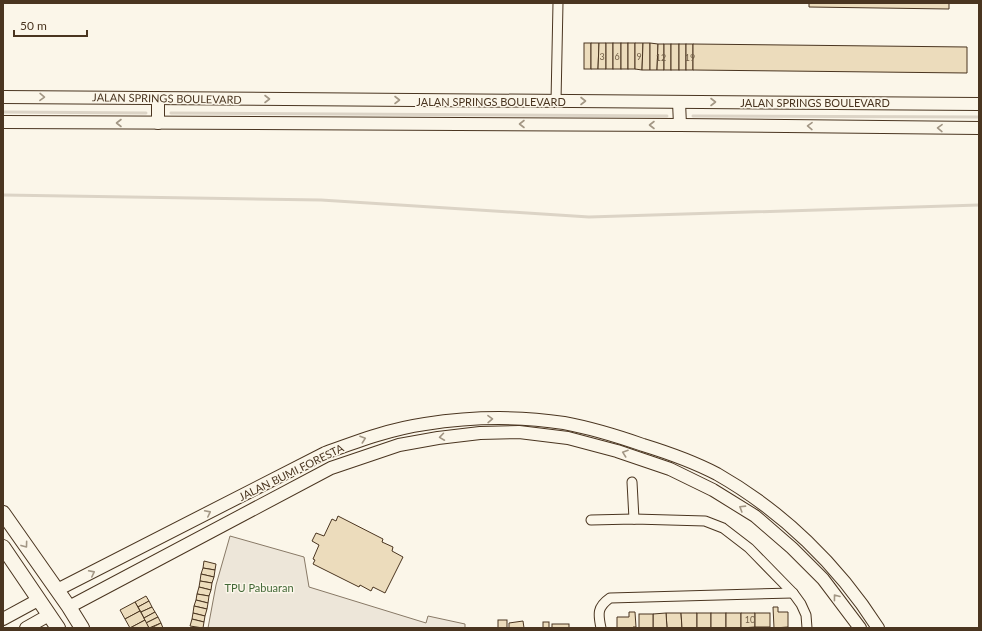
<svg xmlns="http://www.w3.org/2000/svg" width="982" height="631" viewBox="0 0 982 631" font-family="Lato,sans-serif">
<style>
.green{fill:#ede6d9;stroke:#887966}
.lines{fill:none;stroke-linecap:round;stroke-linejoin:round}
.stream{stroke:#dcd4c6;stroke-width:3}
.building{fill:#ecdcbc;stroke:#4a3520}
.minor-casing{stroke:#4a3520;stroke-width:11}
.secondary-casing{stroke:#4a3520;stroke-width:14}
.primary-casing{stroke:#4a3520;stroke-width:16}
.minor{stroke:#fbf6e9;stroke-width:9}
.secondary{stroke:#fbf6e9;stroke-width:12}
.primary{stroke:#fbf6e9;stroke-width:14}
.oneway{stroke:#a29684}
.labels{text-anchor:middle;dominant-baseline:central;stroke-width:3;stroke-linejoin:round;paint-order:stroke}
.number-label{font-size:9px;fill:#725f47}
.street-label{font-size:11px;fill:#4a3520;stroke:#fbf6e9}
.park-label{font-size:11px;fill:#436837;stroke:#fbf6e9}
</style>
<rect width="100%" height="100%" fill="#fbf6e9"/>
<path class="green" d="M230,536L304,557L309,587L426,623L428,616L465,624V628H208L216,585Z"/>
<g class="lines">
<g class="stream">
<path d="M3,112L146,113"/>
<path d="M171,113L667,116"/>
<path d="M693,116L979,117"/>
<path d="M3,195L321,200L589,217L979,205"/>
</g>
</g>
<g class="building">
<path d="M809,3H949V9L809,7Z"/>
<rect x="584" y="43" width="7" height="26"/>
<path d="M591,43H599L598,69H591Z"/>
<path d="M599,43H606V69H598Z"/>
<rect x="606" y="43" width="7" height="26"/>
<rect x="613" y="43" width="8" height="26"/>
<rect x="621" y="43" width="7" height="26"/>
<rect x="628" y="43" width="7" height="26"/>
<path d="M635,43H643L642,70L635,69Z"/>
<path d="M643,43H650V70H642Z"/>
<path d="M650,43L658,44L657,70H650Z"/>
<path d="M658,44H664V70H657Z"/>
<rect x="664" y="44" width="7" height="26"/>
<rect x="671" y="44" width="8" height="26"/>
<rect x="679" y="44" width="7" height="26"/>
<rect x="686" y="44" width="7" height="26"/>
<path d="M693,44L967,47V73L693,70Z"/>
<path d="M338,516L383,539L382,542L393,547L392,551L403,557L385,593L373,587L371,591L360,585L359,587L313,564L315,560L313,559L319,545L312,541L316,533L324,536L332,519L336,521Z"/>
<path d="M204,561L216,564L215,570L203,568Z"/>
<path d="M203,568L215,570L214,577L201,574Z"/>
<path d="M201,574L214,577L212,583L200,581Z"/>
<path d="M200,581L212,583L211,590L199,587Z"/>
<path d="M199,587L211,590L209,596L197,594Z"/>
<path d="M197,594L209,596L208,603L196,600Z"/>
<path d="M146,596L149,601L138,607L135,602Z"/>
<path d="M196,600L208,603L207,609L194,606Z"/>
<path d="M149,601L152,607L141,612L138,607Z"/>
<path d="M135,602L140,611L125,619L120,610Z"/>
<path d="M194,606L207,609L205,616L193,613Z"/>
<path d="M152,607L155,612L144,618L141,612Z"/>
<path d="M773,607H778V612H788V627L774,628Z"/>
<path d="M140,611L145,620L130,628L125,619Z"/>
<path d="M155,612L158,617L146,623L144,618Z"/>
<path d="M629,612H635L636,627H633V628H617V617H629Z"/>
<path d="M193,613L205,616L204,622L192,619Z"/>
<path d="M666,613H681L682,628H667Z"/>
<path d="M666,613L667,628H653V614Z"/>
<path d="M681,613H697V628H682Z"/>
<rect x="697" y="613" width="14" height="15"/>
<rect x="711" y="613" width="15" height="15"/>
<rect x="726" y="613" width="15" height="15"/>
<path d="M741,613H755V627L741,628Z"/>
<rect x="755" y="613" width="15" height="14"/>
<rect x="639" y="614" width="14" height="14"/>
<path d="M158,617L161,623L149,628L146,623Z"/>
<path d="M192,619L204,622L203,628L190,626Z"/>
<path d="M145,620L149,628H130Z"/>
<rect x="498" y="620" width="9" height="8"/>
<path d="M523,621L524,628H509V623Z"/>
<rect x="543" y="622" width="6" height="6"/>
<path d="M161,623L163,628H151Z"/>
<rect x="552" y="624" width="17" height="4"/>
</g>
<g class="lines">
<g class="minor-casing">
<g id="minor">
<path d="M556,101L558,3"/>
<path d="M632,482L634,519"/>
<path d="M591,520L634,519L705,521L723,528L749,548L793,593L801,604L806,615L807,628"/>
<path d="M601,628C598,614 597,607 610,598L793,593"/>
</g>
</g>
<g class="secondary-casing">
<g id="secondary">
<path d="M3,97L979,104"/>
<path d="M679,102L680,125"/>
<path d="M3,122L680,125L979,128"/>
<path d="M158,123V98"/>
<path d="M57,590L325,453C358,441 390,429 425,424C470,417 519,416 564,423C591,428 617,436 643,445C669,453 694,462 717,474C782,511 838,565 878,628"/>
<path d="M69,607L331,468L399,445L438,438L480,433L519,432L568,438L617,451L670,469L713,490L755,516L792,548L823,579L860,628"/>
<path d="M3,619L38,600"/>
<path d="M26,628L49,615"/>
</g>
</g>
<g class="primary-casing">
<g id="primary">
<path d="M3,513L69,607L82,628"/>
<path d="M3,547L58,628"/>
</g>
</g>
<use href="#minor" class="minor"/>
<use href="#secondary" class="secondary"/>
<use href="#primary" class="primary"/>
</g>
<defs><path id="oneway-chevron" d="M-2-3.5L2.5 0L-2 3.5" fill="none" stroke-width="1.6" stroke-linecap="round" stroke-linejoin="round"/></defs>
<g class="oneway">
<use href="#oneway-chevron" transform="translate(42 97) rotate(1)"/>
<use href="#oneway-chevron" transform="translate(267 99)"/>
<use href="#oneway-chevron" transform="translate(397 100)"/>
<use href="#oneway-chevron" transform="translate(583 101)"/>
<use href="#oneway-chevron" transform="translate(713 102)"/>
<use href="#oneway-chevron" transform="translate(119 123) rotate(-180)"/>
<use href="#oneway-chevron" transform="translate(522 124) rotate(-180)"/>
<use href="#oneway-chevron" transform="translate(652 125) rotate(-180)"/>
<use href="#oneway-chevron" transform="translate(810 126) rotate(-179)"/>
<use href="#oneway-chevron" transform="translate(940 128) rotate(-179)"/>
<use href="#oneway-chevron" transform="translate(490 419) rotate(-1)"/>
<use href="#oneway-chevron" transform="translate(442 437) rotate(172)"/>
<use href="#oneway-chevron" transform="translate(363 439) rotate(-19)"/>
<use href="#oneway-chevron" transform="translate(625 453) rotate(-161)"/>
<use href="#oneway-chevron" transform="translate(742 508) rotate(-148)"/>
<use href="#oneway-chevron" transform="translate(208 513) rotate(-27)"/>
<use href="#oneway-chevron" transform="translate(25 545) rotate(54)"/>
<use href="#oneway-chevron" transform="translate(92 573) rotate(-27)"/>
<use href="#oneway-chevron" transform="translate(836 597) rotate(-128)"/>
</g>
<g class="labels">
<g class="number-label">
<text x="602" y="56">3</text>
<text x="617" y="56">6</text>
<text x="639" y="56">9</text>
<text x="661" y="57">12</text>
<text x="690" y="57">19</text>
<text x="750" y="619">10</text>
</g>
<g class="street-label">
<text transform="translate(167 98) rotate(1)">JALAN SPRINGS BOULEVARD</text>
<text x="491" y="101">JALAN SPRINGS BOULEVARD</text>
<text x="815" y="102">JALAN SPRINGS BOULEVARD</text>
<text transform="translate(291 472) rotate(-26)">JALAN BUMI FORESTA</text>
</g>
<g class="park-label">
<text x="259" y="587">TPU Pabuaran</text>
</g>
</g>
<rect width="982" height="631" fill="none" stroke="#4a3520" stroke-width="8"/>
<path d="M14 30v6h73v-6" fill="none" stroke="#4a3520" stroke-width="2"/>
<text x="20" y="30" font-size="12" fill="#4a3520" stroke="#fbf6e9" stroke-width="3" paint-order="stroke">50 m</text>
</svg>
